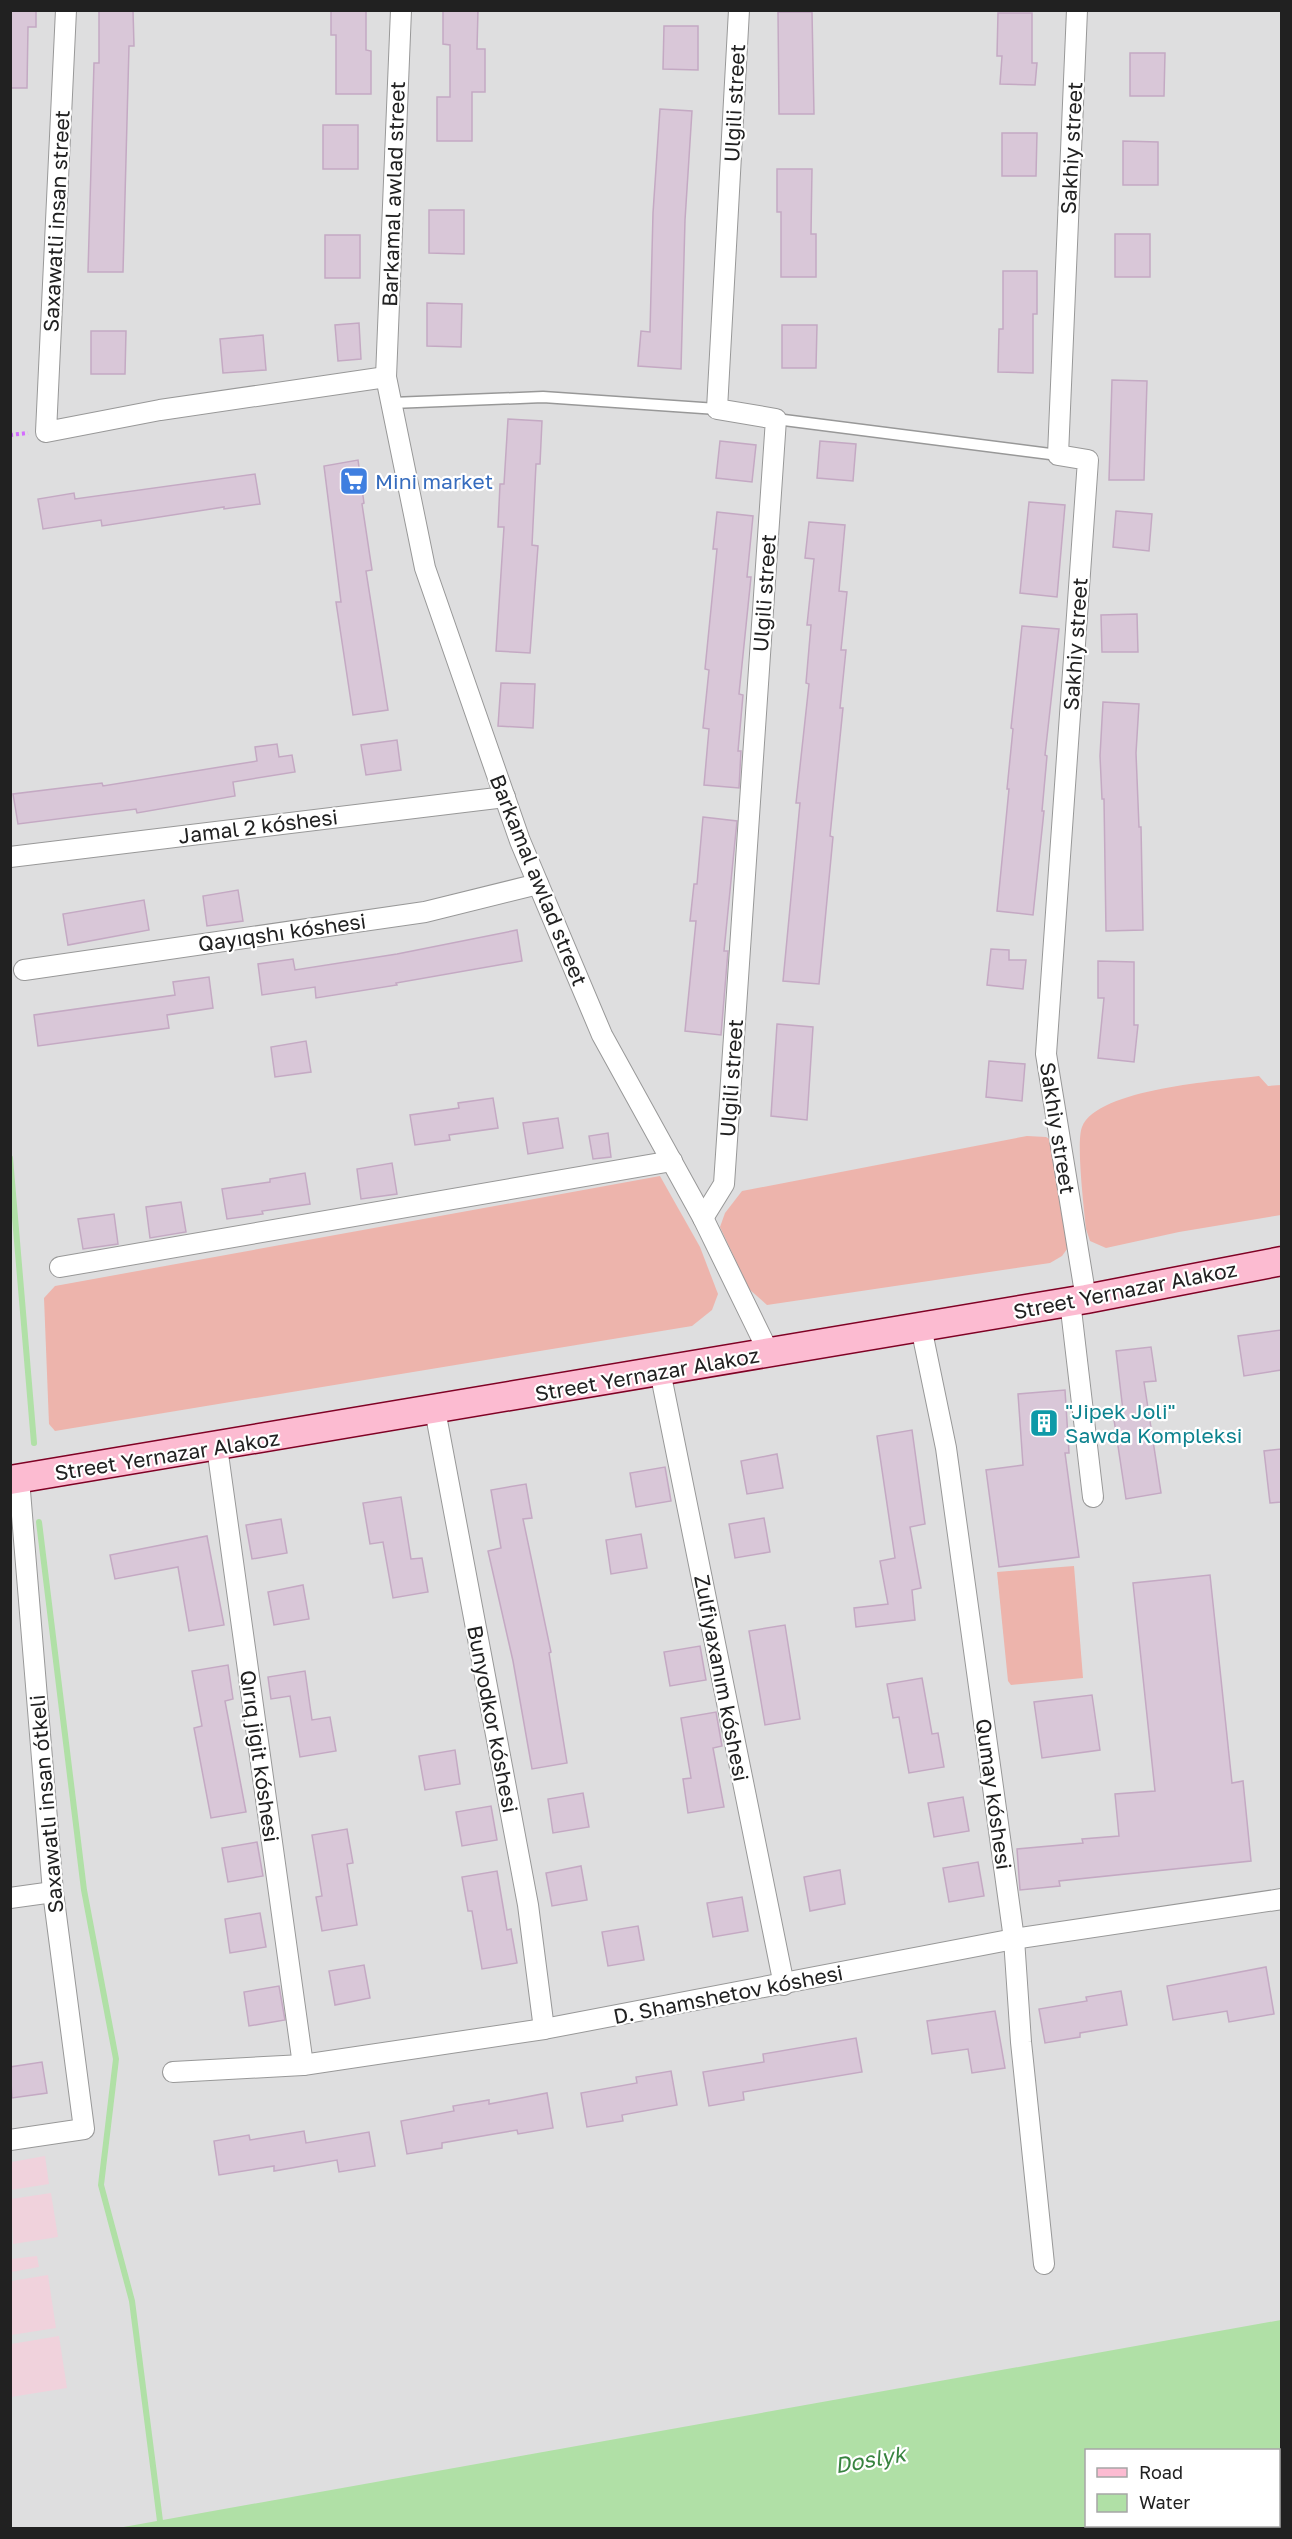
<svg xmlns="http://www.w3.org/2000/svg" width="1292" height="2539" viewBox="0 0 1292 2539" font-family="'Golos Text',sans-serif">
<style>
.residential{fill:#dededf}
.farmland{fill:#f0d2dc}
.grass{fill:#edb4ac}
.water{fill:#b0e0a6}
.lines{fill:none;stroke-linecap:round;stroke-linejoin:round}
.stream{stroke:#b0e0a6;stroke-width:6}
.building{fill:#d9c7d8;stroke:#c4a9c3;stroke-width:1.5}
.service-casing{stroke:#989898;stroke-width:13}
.minor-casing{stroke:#989898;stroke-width:22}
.secondary-casing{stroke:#7f0124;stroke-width:31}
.path{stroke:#d46bff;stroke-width:4;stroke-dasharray:3 3;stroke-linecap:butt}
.service{stroke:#fff;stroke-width:10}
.minor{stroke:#fff;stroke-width:20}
.secondary{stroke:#fcbbd1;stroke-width:28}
.labels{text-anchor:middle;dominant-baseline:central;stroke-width:4.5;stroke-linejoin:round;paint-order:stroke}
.street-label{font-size:21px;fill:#212121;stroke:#fff}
.shop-label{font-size:21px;fill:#366cbe;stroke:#fff;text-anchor:start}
.culture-label{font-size:21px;fill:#0d838f;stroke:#fff;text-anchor:start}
.water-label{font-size:22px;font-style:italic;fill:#388440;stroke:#fff}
</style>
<rect width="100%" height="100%" fill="#f1e7ef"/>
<path class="residential" d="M10,11H1281V2430L1086,2450L678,2528H11Z"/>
<g class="farmland">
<path d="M45,2156L49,2184L11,2190V2162Z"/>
<path d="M51,2193L58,2237L13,2244L11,2199Z"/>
<path d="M37,2256L39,2267L11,2272V2259Z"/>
<path d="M48,2275L56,2328L11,2335V2281Z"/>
<path d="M59,2336L67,2388L11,2397V2344Z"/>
</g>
<g class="grass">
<path d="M1259,1076L1268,1086L1281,1085V1215L1179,1232L1106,1248L1090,1241L1086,1229C1084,1209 1076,1142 1082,1127C1098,1088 1220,1081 1259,1076Z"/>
<path d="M1027,1136L1046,1137L1056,1143L1070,1245L1062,1256L1050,1263L767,1305L749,1289L720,1227L725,1213L742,1191Z"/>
<path d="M660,1176L700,1247L718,1294L712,1310L692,1326L55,1431L49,1424L44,1298L55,1286Z"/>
<path d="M1074,1566L1083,1678L1011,1685L1008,1681L997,1572Z"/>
</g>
<path class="water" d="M1281,2320V2512L1279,2513L1278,2450H1086V2526H1206L1189,2528H118Z"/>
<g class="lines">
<g class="stream">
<path d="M10,1158L34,1443"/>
<path d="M39,1522L84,1890L116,2059L101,2185L132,2301L160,2521"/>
</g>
</g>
<g class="building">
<path d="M10,10H36V27H28L27,88H10Z"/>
<path d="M99,10H133L134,46H129L123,272H88L94,63H99Z"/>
<path d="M331,10H366V50L371,51V94H336V35H331Z"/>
<path d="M443,10H478L477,49H485V92H472V141H437V97H450V45L443,44Z"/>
<path d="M778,12H812L814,114H779Z"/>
<path d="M998,13H1032V63H1037L1035,85L1000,84L1002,56H997Z"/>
<path d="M664,26H698V70L663,69Z"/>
<path d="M1130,53H1165L1164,96H1130Z"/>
<path d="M660,109L692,111L685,220L681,369L638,366L641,331L650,332L653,213Z"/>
<rect x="323" y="125" width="35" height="44"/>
<path d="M1002,133H1037L1036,176H1002Z"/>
<path d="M1123,141L1158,142V185H1123Z"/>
<path d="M777,169H812L811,234H816V277H781V212H777Z"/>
<path d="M429,210H464V254L429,253Z"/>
<rect x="1115" y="234" width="35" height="43"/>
<rect x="325" y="235" width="35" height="43"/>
<path d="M1003,271H1037V314H1033V373L998,372L999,329H1003Z"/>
<path d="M427,303L462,304L461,347L427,346Z"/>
<path d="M359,323L361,359L338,361L335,325Z"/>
<path d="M782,325H817L816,368H782Z"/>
<path d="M91,331H126L125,374H91Z"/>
<path d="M263,335L266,370L223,373L220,339Z"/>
<path d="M1112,380L1147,381L1144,480H1109Z"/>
<path d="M508,419L542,421L540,464H536L532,545L538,546L530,653L496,651L504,527H498L500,484H504Z"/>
<path d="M720,441L756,445L752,482L716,478Z"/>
<path d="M820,441L856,444L853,481L817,478Z"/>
<path d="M358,460L364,503L362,504L372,570L366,571L388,710L353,715L336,602H341L324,466Z"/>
<path d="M255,474L260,504L224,509V507L102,526L101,520L43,529L38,499L74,493L75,499Z"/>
<path d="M1029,502L1065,505L1057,597L1020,593Z"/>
<path d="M1116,511L1152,514L1149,551L1113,547Z"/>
<path d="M717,512L753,516L747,577H751L739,694L743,695L738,751H741L739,788L704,785L709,729L703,728L709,670L705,669L717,549H713Z"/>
<path d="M809,522L845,525L839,591L847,592L841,650H846L840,708H843L830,836L833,837L819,984L783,981L800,803H796L809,684L806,683L811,625H807L814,559L805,558Z"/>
<path d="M1137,614L1138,652H1102L1101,615Z"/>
<path d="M1022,626L1059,629L1045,755L1047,756L1042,811H1044L1033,915L997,911L1009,789H1007L1013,729L1011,728Z"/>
<path d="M501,683L535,684L533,728L498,726Z"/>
<path d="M1103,702L1139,704L1136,753L1139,827H1141L1143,930L1106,931L1104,799H1102L1100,756Z"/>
<path d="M397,740L401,770L366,775L361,745Z"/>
<path d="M277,744L279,757L292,755L295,772L233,782L235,796L137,813L136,809L18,824L13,794L102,783L103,786L257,761L255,747Z"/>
<path d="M703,817L737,821L724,951H728L721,1035L685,1031L696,921H690L694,884H697Z"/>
<path d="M238,890L243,921L207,926L203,896Z"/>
<path d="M144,900L149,930L68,945L63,914Z"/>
<path d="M517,930L522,961L396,983L397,985L316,998L315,987L262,995L258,964L293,959L295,970L397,954Z"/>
<path d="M991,949L1009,950V960H1026L1023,989L987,985Z"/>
<path d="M1098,961L1134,962V1025H1138L1134,1062L1098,1058L1104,998H1098Z"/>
<path d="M209,977L213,1008L167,1015L169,1028L38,1046L34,1015L175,995L173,982Z"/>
<path d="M777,1024L813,1027L807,1120L771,1116Z"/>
<path d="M306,1041L311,1072L275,1077L271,1047Z"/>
<path d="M989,1061L1025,1064L1022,1101L986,1097Z"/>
<path d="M493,1098L498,1128L449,1135L450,1140L415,1145L410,1115L459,1108L458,1103Z"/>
<path d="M558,1118L563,1148L528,1154L523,1123Z"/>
<path d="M608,1133L611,1157L593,1159L589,1136Z"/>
<path d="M392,1163L397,1194L361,1199L357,1169Z"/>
<path d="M305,1173L310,1204L262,1211L263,1214L227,1219L222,1189L270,1182V1179Z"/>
<path d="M181,1202L186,1232L150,1238L146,1207Z"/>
<path d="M114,1214L118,1244L83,1249L78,1219Z"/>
<path d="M1281,1330V1370L1244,1376L1238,1336Z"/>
<path d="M1151,1347L1156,1381L1144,1382L1161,1493L1126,1499L1113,1413L1123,1411L1116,1351Z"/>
<path d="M1065,1390L1069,1453H1065L1079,1557L999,1567L986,1470L1023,1465L1018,1394Z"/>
<path d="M912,1430L925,1524L910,1527L921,1588L912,1590L915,1620L856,1627L854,1608L888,1604L880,1561L895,1558L877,1436Z"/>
<path d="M1281,1449V1502L1270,1503L1264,1451Z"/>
<path d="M777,1454L783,1488L747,1494L741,1461Z"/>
<path d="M665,1467L671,1501L636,1507L630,1473Z"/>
<path d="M526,1484L532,1518L523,1519L551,1652L549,1653L567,1763L532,1769L513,1661L488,1551L501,1548L491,1490Z"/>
<path d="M401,1497L411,1559L422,1558L428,1592L393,1598L383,1542L370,1544L363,1503Z"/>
<path d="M764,1518L770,1552L735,1558L729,1524Z"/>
<path d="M281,1519L287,1553L252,1559L246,1525Z"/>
<path d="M641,1534L647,1568L611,1574L606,1540Z"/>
<path d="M207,1536L224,1625L189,1631L178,1567L115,1579L110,1555Z"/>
<path d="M1210,1575L1232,1783L1243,1781L1251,1861L1059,1881L1060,1886L1020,1890L1017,1849L1083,1843L1082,1839L1119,1836L1115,1794L1155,1791L1133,1583Z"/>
<path d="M303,1585L309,1619L274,1625L268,1592Z"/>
<path d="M785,1625L800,1719L765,1725L749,1631Z"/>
<path d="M700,1646L706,1680L670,1686L664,1652Z"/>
<path d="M228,1665L233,1699L225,1701L246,1812L211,1818L194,1728L202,1726L192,1671Z"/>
<path d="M305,1671L312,1720L330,1717L336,1751L300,1757L290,1696L271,1699L268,1677Z"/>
<path d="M922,1678L932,1734L938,1733L944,1767L909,1773L899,1717L893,1718L887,1684Z"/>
<path d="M1092,1695L1100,1750L1042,1758L1034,1702Z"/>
<path d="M716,1712L722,1746L713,1748L724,1807L688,1813L683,1779L691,1778L681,1718Z"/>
<path d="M455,1750L460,1784L425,1790L419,1756Z"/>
<path d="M583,1793L589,1827L553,1833L548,1799Z"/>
<path d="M963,1797L969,1831L934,1837L928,1803Z"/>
<path d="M491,1806L497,1840L462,1846L456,1812Z"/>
<path d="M347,1829L353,1863L347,1864L357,1925L322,1931L316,1897L322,1896L312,1835Z"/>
<path d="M257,1842L263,1876L228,1882L222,1848Z"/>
<path d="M978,1862L984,1896L949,1902L943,1868Z"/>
<path d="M581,1866L587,1900L552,1906L546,1873Z"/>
<path d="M840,1870L845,1904L810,1911L804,1877Z"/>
<path d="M497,1871L507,1930L511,1929L517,1963L482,1969L472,1911H468L462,1877Z"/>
<path d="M742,1897L748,1931L713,1937L707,1903Z"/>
<path d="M260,1913L266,1947L230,1953L225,1919Z"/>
<path d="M638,1926L644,1960L608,1966L602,1932Z"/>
<path d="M364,1965L370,1998L335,2005L329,1971Z"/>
<path d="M1266,1967L1274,2014L1229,2022L1227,2011L1173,2020L1167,1986Z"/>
<path d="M279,1986L285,2020L249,2026L244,1992Z"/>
<path d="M1121,1991L1127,2025L1080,2033V2037L1045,2043L1039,2009L1087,2001L1086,1997Z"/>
<path d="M995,2011L1005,2068L972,2073L968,2049L932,2054L927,2021Z"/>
<path d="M856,2038L862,2072L743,2092L744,2100L709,2106L703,2072L764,2062L763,2054Z"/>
<path d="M42,2062L47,2093L12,2098L10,2067Z"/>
<path d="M671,2071L677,2105L622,2115L623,2121L587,2127L581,2093L637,2083L636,2077Z"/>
<path d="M547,2093L553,2128L518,2134L517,2130L442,2143V2148L407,2154L401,2121L454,2111L453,2106L489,2100V2104Z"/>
<path d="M304,2131L306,2143L369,2132L375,2166L339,2172L337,2160L274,2171V2166L219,2175L214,2141L249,2135L250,2140Z"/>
</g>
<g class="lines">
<g class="service-casing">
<g id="service">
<path d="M392,403L543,397L717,409"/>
<path d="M776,419L1058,455"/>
</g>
</g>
<g class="minor-casing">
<g id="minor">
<path d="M66,10L46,432L160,410L386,377"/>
<path d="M401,10L386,377L425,568L520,841L602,1035L703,1218L769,1353"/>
<path d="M1077,10L1058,455L1088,460L1046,1054L1086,1299"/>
<path d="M10,857L505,797"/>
<path d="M24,970L425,912L538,884"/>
<path d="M703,1218L724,1184L776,419L717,409L739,10"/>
<path d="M60,1267L672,1161"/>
<path d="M1070,1301L1093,1497"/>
<path d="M921,1327L946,1448L1014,1939L1021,2042L1044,2264"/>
<path d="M660,1371L784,1985"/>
<path d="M435,1410L528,1905L544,2029"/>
<path d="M217,1447L303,2065"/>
<path d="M10,1898L53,1892"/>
<path d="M173,2072L303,2065L544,2029L1014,1939L1282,1899"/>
<path d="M10,2140L84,2129L53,1892L19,1479"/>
</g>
</g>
<g class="secondary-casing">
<path id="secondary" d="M10,1480L1086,1299L1282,1261"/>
</g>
<path class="path" d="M10,435L28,433"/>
<use href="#service" class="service"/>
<use href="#minor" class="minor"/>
<use href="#secondary" class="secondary"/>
</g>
<defs>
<g id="supermarket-square" transform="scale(1.5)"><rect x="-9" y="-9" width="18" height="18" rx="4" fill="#3f7fe0" stroke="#fff"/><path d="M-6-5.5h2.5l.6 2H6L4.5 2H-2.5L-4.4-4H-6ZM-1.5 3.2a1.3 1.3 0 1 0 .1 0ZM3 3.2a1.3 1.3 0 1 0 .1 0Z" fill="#fff"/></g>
<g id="building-square" transform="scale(1.5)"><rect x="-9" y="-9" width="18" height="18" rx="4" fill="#0f9aa8" stroke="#fff"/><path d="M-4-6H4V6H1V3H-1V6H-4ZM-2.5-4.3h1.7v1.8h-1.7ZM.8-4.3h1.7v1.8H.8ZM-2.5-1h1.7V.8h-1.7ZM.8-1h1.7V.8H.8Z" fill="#fff"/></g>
</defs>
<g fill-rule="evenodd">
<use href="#supermarket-square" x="354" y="481"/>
<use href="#building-square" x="1044" y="1423"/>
</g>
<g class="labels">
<g class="street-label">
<text transform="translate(734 103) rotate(-87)">Ulgili street</text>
<text transform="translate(1071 148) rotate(-87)">Sakhiy street</text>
<text transform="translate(393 194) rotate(-88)">Barkamal awlad street</text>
<text transform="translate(56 221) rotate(-87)">Saxawatli insan street</text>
<text transform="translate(764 593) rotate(-86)">Ulgili street</text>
<text transform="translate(1075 644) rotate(-86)">Sakhiy street</text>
<text transform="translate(258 826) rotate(-7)">Jamal 2 kóshesi</text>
<text transform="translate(539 880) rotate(68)">Barkamal awlad street</text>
<text transform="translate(282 932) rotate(-8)">Qayıqshı kóshesi</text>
<text transform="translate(731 1078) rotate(-86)">Ulgili street</text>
<text transform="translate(1058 1128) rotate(81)">Sakhiy street</text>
<text transform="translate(1125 1290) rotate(-11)">Street Yernazar Alakoz</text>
<text transform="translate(647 1374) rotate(-10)">Street Yernazar Alakoz</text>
<text transform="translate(167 1455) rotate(-9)">Street Yernazar Alakoz</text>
<text transform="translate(722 1678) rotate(79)">Zulfiyaxanım kóshesi</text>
<text transform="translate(493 1719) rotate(79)">Bunyodkor kóshesi</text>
<text transform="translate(260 1756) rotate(82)">Qırıq jigit kóshesi</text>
<text transform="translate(994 1794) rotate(82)">Qumay kóshesi</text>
<text transform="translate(46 1804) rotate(-95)">Saxawatlı insan ótkeli</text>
<text transform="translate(728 1994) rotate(-11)">D. Shamshetov kóshesi</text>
</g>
<g class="shop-label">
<text x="375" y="481">Mini market</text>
</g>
<g class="culture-label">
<text x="1065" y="1411">"Jipek Joli"<tspan x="1065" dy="24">Sawda Kompleksi</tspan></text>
</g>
<g class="water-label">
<text transform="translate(870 2459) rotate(-10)">Doslyk</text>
</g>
</g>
<rect width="1292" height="2539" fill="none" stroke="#212121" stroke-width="24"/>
<rect x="1085" y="2449" width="195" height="78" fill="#ffffff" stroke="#a6a6a6" stroke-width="1.5"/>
<rect x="1097" y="2468" width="30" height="9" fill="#fcbbd1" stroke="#a6a6a6" stroke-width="1.5"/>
<text x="1139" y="2479" font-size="18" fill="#212121">Road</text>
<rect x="1097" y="2494" width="30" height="18" fill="#b0e0a6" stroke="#a6a6a6" stroke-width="1.5"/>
<text x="1139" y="2509" font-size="18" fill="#212121">Water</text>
</svg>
